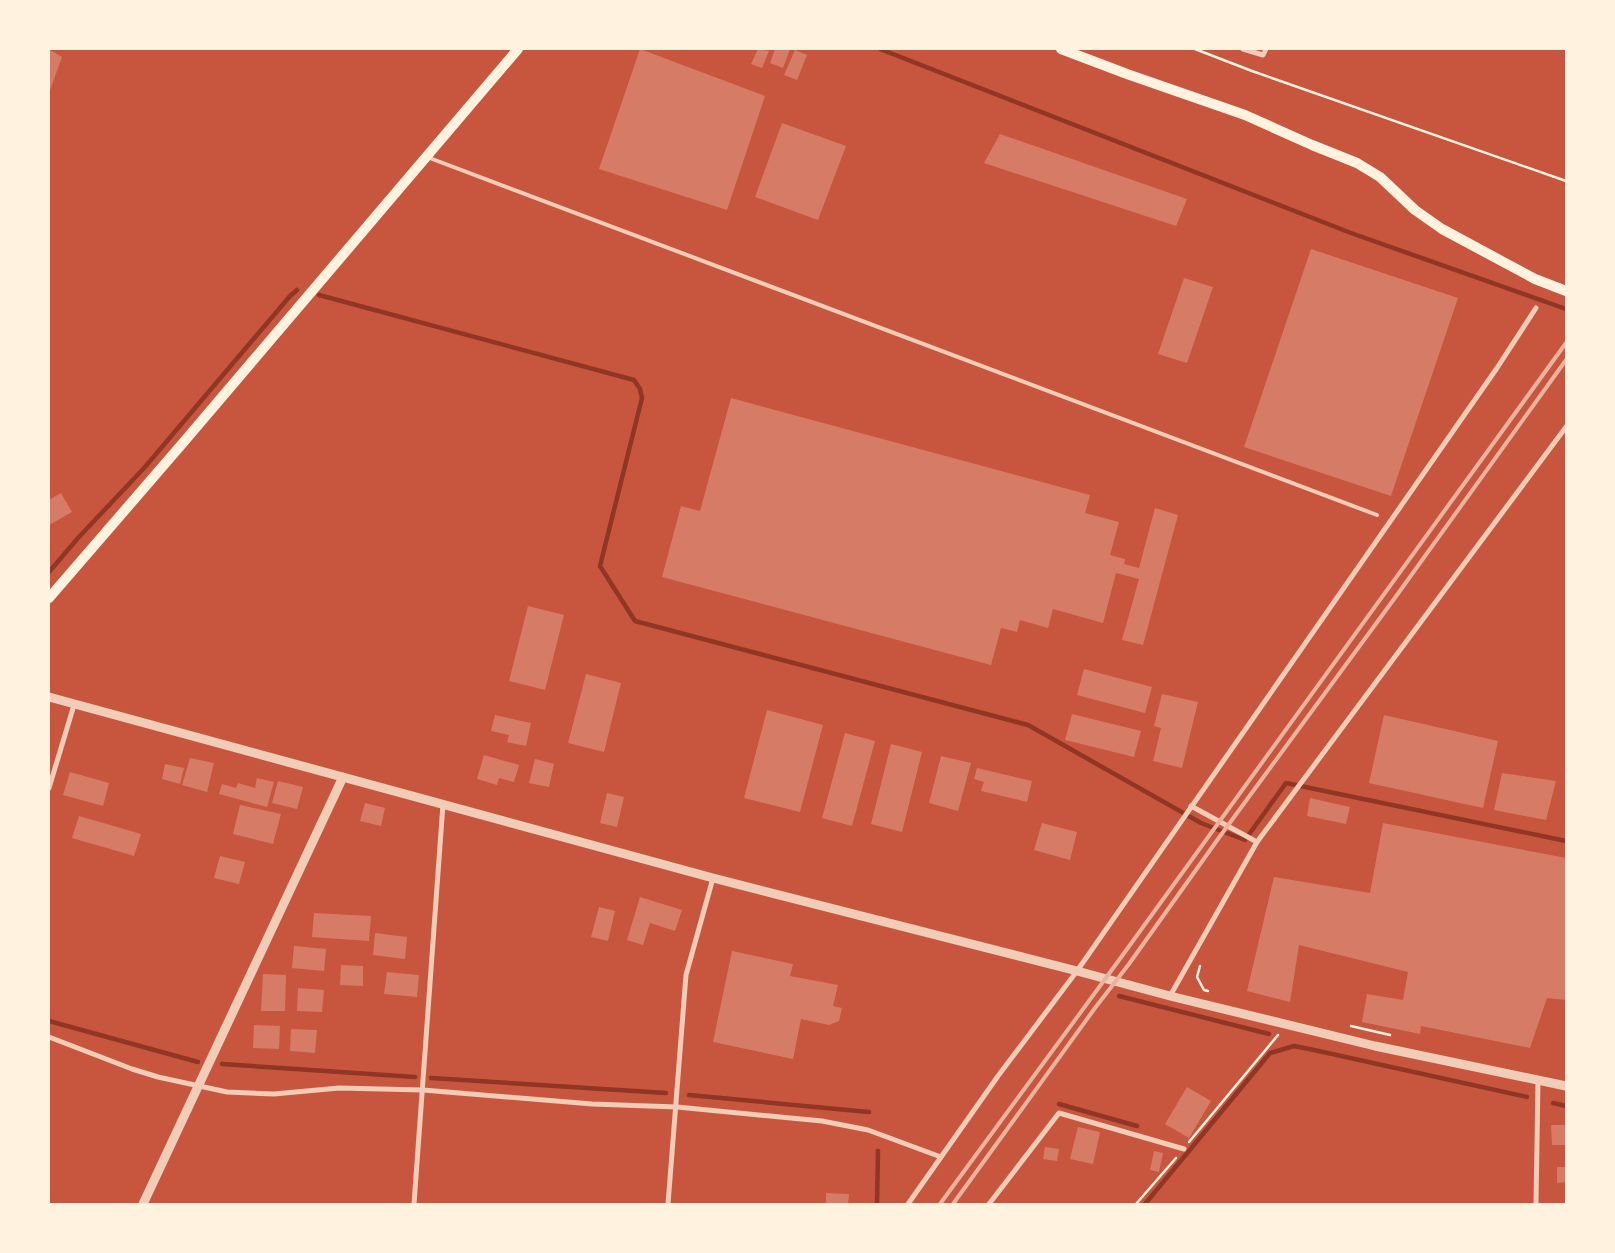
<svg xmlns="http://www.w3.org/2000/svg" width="1615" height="1253" viewBox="0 0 1615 1253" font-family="Commissioner,sans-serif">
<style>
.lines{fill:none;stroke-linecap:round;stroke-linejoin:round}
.stream{stroke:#8f3625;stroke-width:4.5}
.building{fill:#d67c66}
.path{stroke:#fff3e0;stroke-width:2.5}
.service{stroke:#f1ccb7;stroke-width:4}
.minor{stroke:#f1ccb7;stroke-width:5}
.tertiary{stroke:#f1ccb7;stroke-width:9}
.secondary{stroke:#fff3e0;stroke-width:10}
.rail{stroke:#e9b49f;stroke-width:4}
</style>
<rect width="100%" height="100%" fill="#c8553d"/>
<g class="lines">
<g class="stream">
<path d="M880,49L1351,233L1566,309"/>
<path d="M319,295L634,380L640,389L642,398L600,566L635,621L1028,725L1201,823L1245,840L1286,783L1566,841"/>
<path d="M49,572L78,538L145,467L290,296L297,290"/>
<path d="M1119,996L1269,1034"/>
<path d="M49,1021L198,1062"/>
<path d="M222,1064L415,1077"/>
<path d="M431,1078L666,1093"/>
<path d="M689,1095L869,1112"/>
<path d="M1553,1103L1566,1106"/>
<path d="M1059,1104L1137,1126"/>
<path d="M877,1204L878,1151"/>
<path d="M1145,1204L1270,1053L1294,1046L1314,1050L1527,1097"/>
</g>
</g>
<g class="building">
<path d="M49,49L62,57L49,93Z"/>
<path d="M640,49L765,96L727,210L599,169Z"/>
<path d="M758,49L769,51L762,68L751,64Z"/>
<path d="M775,49H790L783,68L770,63Z"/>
<path d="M795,50L807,55L797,80L784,75Z"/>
<path d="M782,123L846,146L818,220L755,197Z"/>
<path d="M1000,134L1187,199L1176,226L984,163Z"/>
<path d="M1311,249L1458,298L1391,496L1244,447Z"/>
<path d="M1184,278L1213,287L1187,363L1158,354Z"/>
<path d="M731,398L1090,495L1085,513L1119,522L1110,555L1125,559L1124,564L1139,568L1155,508L1178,515L1143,645L1122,640L1139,579L1116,573L1103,623L1053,609L1048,628L1020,620L1017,632L1001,628L991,665L662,577L681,506L700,511Z"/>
<path d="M61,493L72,512L49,525V500Z"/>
<path d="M528,606L564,615L545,690L509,681Z"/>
<path d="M1084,669L1152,687L1145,713L1077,695Z"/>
<path d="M586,674L621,683L604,752L568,743Z"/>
<path d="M1162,694L1198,702L1182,768L1153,761L1161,728L1154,726Z"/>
<path d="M767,710L823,725L800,812L744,798Z"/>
<path d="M1072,714L1141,731L1134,757L1065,740Z"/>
<path d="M495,715L531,723L526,746L507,742L509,735L491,731Z"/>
<path d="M1384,715L1498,741L1483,808L1369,783Z"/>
<path d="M845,733L875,741L852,826L822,818Z"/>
<path d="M891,744L922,752L902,832L871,824Z"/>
<path d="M484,755L519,765L514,782L499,778L497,785L477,779Z"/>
<path d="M941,756L971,763L958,811L929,803Z"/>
<path d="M190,758L214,763L207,792L182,785Z"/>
<path d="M535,759L554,764L549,787L529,783Z"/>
<path d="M165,764L184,768L180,784L162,779Z"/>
<path d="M977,768L1032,781L1027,802L981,791L984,782L974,779Z"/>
<path d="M70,772L109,783L103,806L63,795Z"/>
<path d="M1502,773L1556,781L1546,820L1494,810Z"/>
<path d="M257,778L274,782L267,807L219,794L222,784L236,788L238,783L255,788Z"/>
<path d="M278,781L303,787L297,809L272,803Z"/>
<path d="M607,793L624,797L617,827L600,823Z"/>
<path d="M1310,798L1350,807L1346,824L1307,816Z"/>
<path d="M365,803L385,808L381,826L360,821Z"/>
<path d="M240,805L281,814L273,844L233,834Z"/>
<path d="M79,816L141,834L134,856L72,838Z"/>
<path d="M1042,823L1077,832L1070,860L1034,850Z"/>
<path d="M1383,823L1566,858V1000L1547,998L1530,1048L1421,1026L1420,1034L1362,1022L1367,994L1403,1000L1408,972L1299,945L1290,1002L1247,991L1274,877L1370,893Z"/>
<path d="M220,856L245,862L239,884L214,878Z"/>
<path d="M640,897L682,910L675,931L650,923L643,945L627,940Z"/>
<path d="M599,907L615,911L608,941L591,937Z"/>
<path d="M314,913L371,916L369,941L312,937Z"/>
<path d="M375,933L407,937L405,959L373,955Z"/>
<path d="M294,946L326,949L324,971L292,968Z"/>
<path d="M732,951L793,964L790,976L838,985L833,1006L842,1008L839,1021L829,1025L801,1019L793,1059L713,1042Z"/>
<path d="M341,965L363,966V986L340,985Z"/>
<path d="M387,972L419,975L417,997L384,994Z"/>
<path d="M263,974L286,975L285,1011H261Z"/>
<path d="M298,988L324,990L322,1012L297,1011Z"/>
<path d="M254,1025L280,1026L279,1049L253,1048Z"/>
<path d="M291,1029L317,1030L315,1053L290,1051Z"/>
<path d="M1187,1087L1211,1101L1189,1138L1165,1124Z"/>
<path d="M1551,1125H1566V1145H1552Z"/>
<path d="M1078,1127L1100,1132L1093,1164L1070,1159Z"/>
<path d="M1045,1147L1059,1149L1057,1161L1043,1159Z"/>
<path d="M1154,1151L1163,1153L1159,1172L1150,1170Z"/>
<path d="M1557,1167H1566V1182L1557,1183Z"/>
<path d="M826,1193L849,1194L848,1204H826Z"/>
</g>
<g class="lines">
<g class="path">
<path d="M1195,49L1252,71L1566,181"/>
<path d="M1200,966L1197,977L1204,990L1208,991"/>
<path d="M1351,1026L1390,1035"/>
<path d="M1189,1142L1278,1035"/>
<path d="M1136,1204L1176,1158"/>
</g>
<path class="service" d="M427,157L1377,515"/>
<g class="minor">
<path d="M1243,49L1263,55L1266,49"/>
<path d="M49,788L74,705"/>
<path d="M1191,806L1257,842"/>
<path d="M1170,996L1257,842L1566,427"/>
<path d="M49,1037L132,1069L158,1077L227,1092L274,1094L339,1088L423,1090L592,1104L677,1107L822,1121L868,1130L941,1157"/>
<path d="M414,1204L443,804"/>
<path d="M668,1204L686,975L713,878"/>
<path d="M908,1204L998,1076L1077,971L1497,368L1536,308"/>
<path d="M989,1204L1059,1113L1184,1149"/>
<path d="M1536,1204L1538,1081"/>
</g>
<g class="tertiary">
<path d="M49,697L713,878L1077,971L1170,996L1375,1046L1566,1086"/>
<path d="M143,1204L343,777"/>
</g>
<g class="secondary">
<path d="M1061,49L1127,74L1245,115L1312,145L1357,163L1380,177L1415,210L1442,229L1535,279L1566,291"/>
<path d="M49,598L182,444L518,49"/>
</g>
<g class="rail">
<path d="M940,1204L1122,956L1566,343"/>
<path d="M953,1204L1095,1008L1129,964L1218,839L1397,595L1566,360"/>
</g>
</g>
<rect width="1615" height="1253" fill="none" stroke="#fff3e0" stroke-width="100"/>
</svg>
